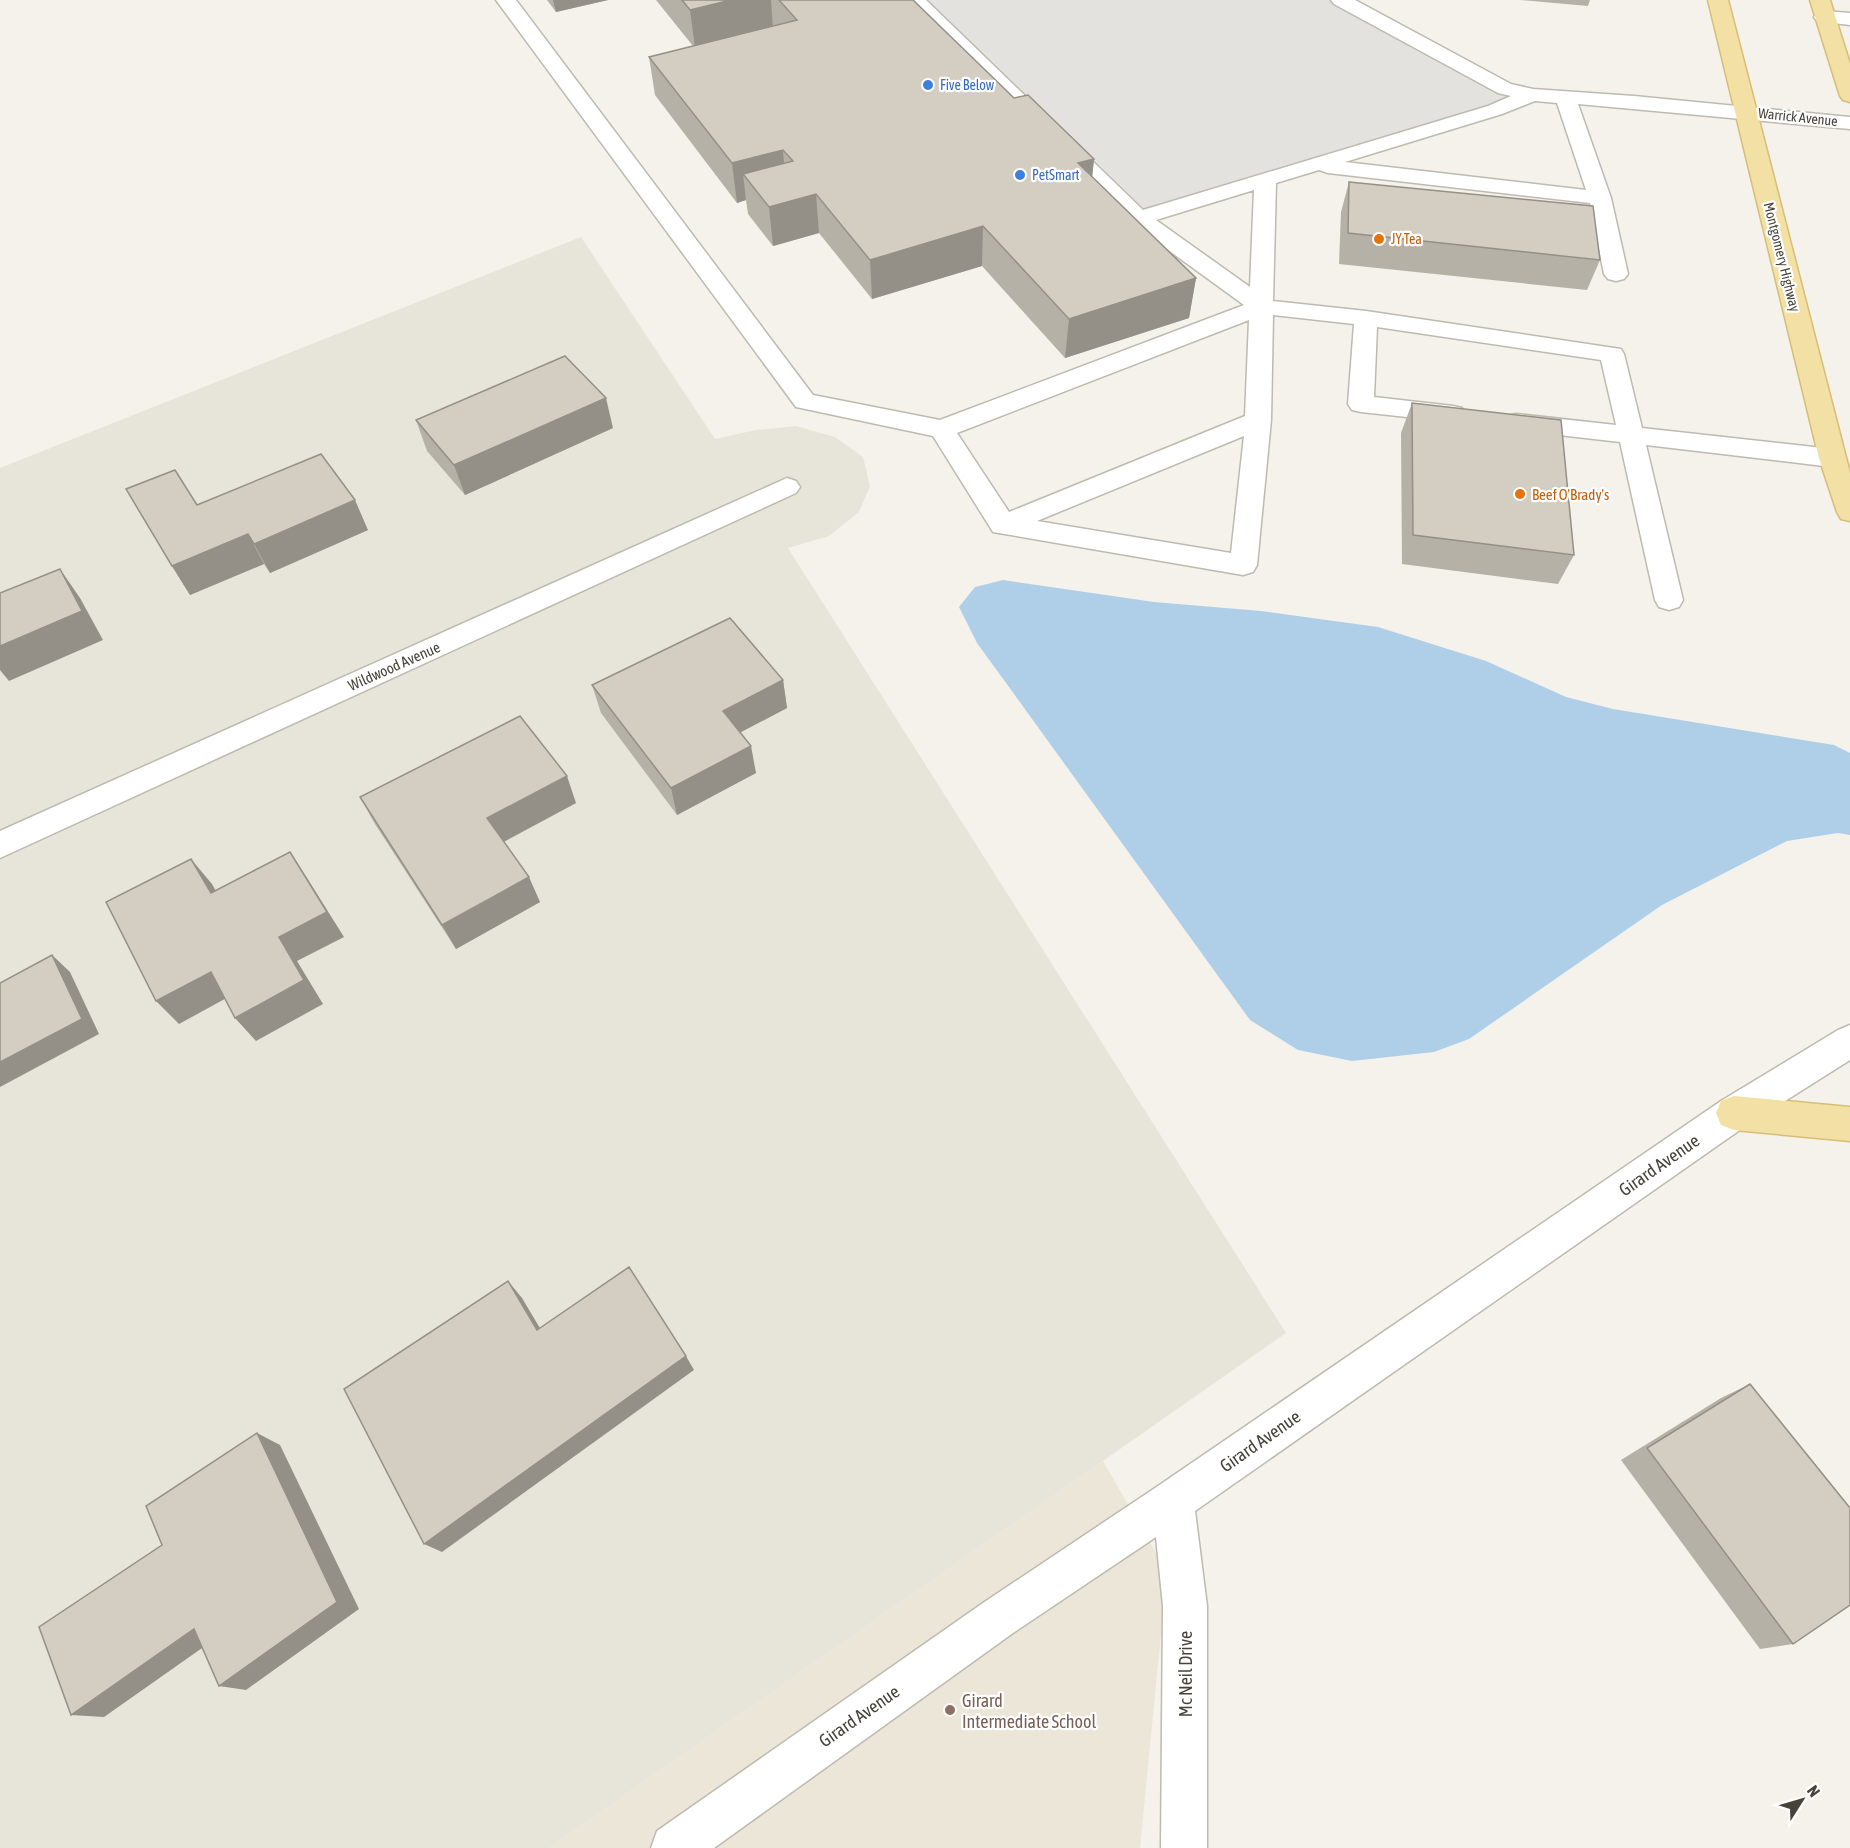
<svg xmlns="http://www.w3.org/2000/svg" width="1850" height="1848" viewBox="0 0 1850 1848" font-family="'Asap Condensed',sans-serif">
<style>
.residential{fill:#e7e4da}
.education{fill:#ebe6d7}
.parking{fill:#e3e2df}
.water{fill:#afcfe9}
.lines{fill:none;stroke-linecap:round;stroke-linejoin:round}
.minor-casing{stroke:#bebaaf;stroke-width:3}
.major-casing{stroke:#d7be76;stroke-width:3}
.minor{fill:#fff;fill-rule:evenodd}
.major{fill:#f3e0a5;fill-rule:evenodd}
.wall{fill:#b6b1a7}
.shaded-wall{fill:#949088}
.building{fill:#d4cec2;stroke:#949088;stroke-width:1.5}
.shop-dot{fill:#3f7fe0;stroke:#fff;stroke-width:2}
.food-dot{fill:#e8710a;stroke:#fff;stroke-width:2}
.education-dot{fill:#8d6e63;stroke:#fff;stroke-width:2}
.labels{text-anchor:middle;dominant-baseline:central;stroke-width:4.5;stroke-linejoin:round;paint-order:stroke}
.far-shop-label{font-size:14px;fill:#366cbe;stroke:#fff;text-anchor:start}
.far-street-label{font-size:14px;fill:#47433a;stroke:#fff}
.far-food-label{font-size:14px;fill:#c56008;stroke:#fff;text-anchor:start}
.food-label{font-size:15px;fill:#c56008;stroke:#fff;text-anchor:start}
.street-label{font-size:15px;fill:#47433a;stroke:#fff}
.near-street-label{font-size:18px;fill:#47433a;stroke:#fff}
.near-education-label{font-size:18px;fill:#785e54;stroke:#fff;text-anchor:start}
</style>
<rect width="100%" height="100%" fill="#f4f2eb"/>
<path class="residential" d="M581,237L715,439L756,430L796,426L835,437L863,457L870,486L859,512L829,536L788,548L1286,1333L549,1848H0V468Z"/>
<path class="education" d="M1103,1461L1167,1572L1140,1848H549Z"/>
<path class="parking" d="M915,0H1343L1517,98L1139,218Z"/>
<path class="water" d="M1003,580L1154,602L1261,611L1378,627L1486,661L1566,697L1613,709L1834,745L1850,753V835L1838,833L1787,841L1662,905L1469,1039L1434,1052L1352,1061L1298,1050L1250,1020L977,643L959,607L975,587Z"/>
<g class="lines">
<g class="minor-casing">
<g id="minor">
<path d="M496,0H516L813,395L940,420L1244,305L1131,223L905,0H926L1143,210L1488,106L1511,96L1498,93L1334,4L1331,0H1355L1511,84L1533,89L1634,96L1850,117V129L1578,104L1611,198L1628,274L1624,279L1616,281L1608,279L1604,274L1590,203L1328,173L1319,170L1276,183L1273,301L1366,311L1621,349L1624,354L1642,428L1832,449L1841,452L1845,458L1841,464L1832,467L1646,445L1683,600L1679,607L1669,610L1659,607L1655,600L1620,442L1516,430L1507,428L1503,422L1507,416L1516,414L1616,425L1601,360L1377,327L1374,397L1453,406L1462,408L1466,414L1462,420L1453,422L1361,412L1352,410L1348,404L1354,324L1273,315L1271,420L1257,565L1253,572L1243,575L993,532L933,436L796,407ZM1535,101L1557,103L1586,190L1345,162L1502,114ZM1254,190L1250,287L1156,220ZM1249,320L1245,416L1009,512L957,433ZM1244,436L1231,553L1037,521Z"/>
<path d="M1824,11L1850,13V25L1817,21L1814,17L1817,13Z"/>
<path d="M787,478L796,481L800,487L796,493L0,858V831Z"/>
<path d="M1850,1025V1060L1747,1125L1195,1511L1207,1606V1848H1161L1163,1606L1156,1537L1013,1633L714,1848H651L657,1831L983,1603L1158,1486L1721,1101L1838,1030Z"/>
</g>
</g>
<g class="major-casing">
<g id="major">
<path d="M1708,0H1728L1850,473V521L1841,519L1837,512L1819,458Z"/>
<path d="M1810,0H1830L1850,64V102L1843,100L1840,96Z"/>
<path d="M1734,1096L1850,1107V1141L1734,1130L1721,1125L1716,1113L1721,1101Z"/>
</g>
</g>
<use href="#minor" class="minor"/>
<use href="#major" class="major"/>
</g>
<g class="wall">
<path d="M547,0H608L556,12Z"/>
<path d="M656,0H913L1014,98L1094,159L1092,177L1196,278L1189,318L1065,358L982,266L872,299L819,233L773,246L748,214L746,200L737,203L655,95L649,57L693,46Z"/>
<path d="M1520,0H1590L1588,6Z"/>
<path d="M1349,182L1600,260L1587,290L1339,264L1341,212Z"/>
<path d="M1412,403L1574,555L1558,584L1402,564L1401,433Z"/>
<path d="M416,420L613,428L465,495L427,451Z"/>
<path d="M197,505L368,530L270,573L264,564L190,595L172,566Z"/>
<path d="M783,680L787,708L740,732L756,773L677,815L601,713L592,685Z"/>
<path d="M360,797L576,803L504,842L540,902L456,949L375,824Z"/>
<path d="M1750,1384L1793,1644L1760,1649L1621,1460L1721,1398Z"/>
</g>
<g class="shaded-wall">
<path d="M553,0H608L556,12Z"/>
<path d="M731,0H771L773,29L695,48L690,10Z"/>
<path d="M783,150L786,189L743,174L746,200L737,203L732,163Z"/>
<path d="M1094,159L1090,198L1078,163Z"/>
<path d="M816,194L819,233L773,246L769,207Z"/>
<path d="M983,226L982,266L872,299L870,260Z"/>
<path d="M1196,278L1189,318L1065,358L1069,319Z"/>
<path d="M606,398L613,428L465,495L454,465Z"/>
<path d="M355,500L368,530L270,573L254,544Z"/>
<path d="M248,534L264,564L190,595L172,566Z"/>
<path d="M60,569L80,598L103,640L9,681L0,670V646Z"/>
<path d="M783,680L787,708L728,739L723,711Z"/>
<path d="M751,746L756,773L677,815L671,788Z"/>
<path d="M567,776L576,803L499,844L487,818Z"/>
<path d="M290,852L307,878L344,937L297,961L323,1004L256,1041L235,1018L279,937Z"/>
<path d="M191,859L212,884L231,918L211,893Z"/>
<path d="M529,877L540,902L456,949L442,925Z"/>
<path d="M52,955L70,972L99,1034L0,1087V1062Z"/>
<path d="M211,972L232,995L179,1024L156,1001Z"/>
<path d="M508,1281L522,1298L550,1345L537,1330Z"/>
<path d="M686,1356L694,1370L442,1552L424,1544Z"/>
<path d="M257,1433L280,1445L359,1609L246,1690L219,1686Z"/>
<path d="M194,1629L222,1634L104,1717L71,1715Z"/>
</g>
<g class="building">
<path d="M682,0H731L690,10Z"/>
<path d="M779,0H913L1014,98L1028,95L1094,159L1078,163L1196,278L1069,319L983,226L870,260L816,194L769,207L743,174L793,161L783,150L732,163L649,57L797,20Z"/>
<path d="M1349,182L1593,206L1600,260L1348,233Z"/>
<path d="M565,356L606,398L454,465L416,420Z"/>
<path d="M1412,403L1561,420L1574,555L1413,535Z"/>
<path d="M321,454L355,500L254,544L248,534L172,566L126,489L175,470L197,505Z"/>
<path d="M60,569L82,611L0,646V593Z"/>
<path d="M730,618L783,680L723,711L751,746L671,788L592,685Z"/>
<path d="M520,716L567,776L487,818L529,877L442,925L360,797Z"/>
<path d="M290,852L327,912L279,937L304,980L235,1018L211,972L156,1001L106,902L191,859L211,893Z"/>
<path d="M52,955L82,1019L0,1062V983Z"/>
<path d="M629,1267L686,1356L424,1544L344,1389L508,1281L537,1330Z"/>
<path d="M1750,1384L1850,1508V1605L1793,1644L1647,1448Z"/>
<path d="M257,1433L337,1602L219,1686L194,1629L71,1715L39,1627L162,1545L146,1506Z"/>
</g>
<g class="shop-dot">
<circle cx="928" cy="85" r="6"/>
<circle cx="1020" cy="175" r="6"/>
</g>
<g class="food-dot">
<circle cx="1379" cy="239" r="6"/>
<circle cx="1520" cy="494" r="6"/>
</g>
<circle class="education-dot" cx="950" cy="1710" r="6"/>
<g class="labels">
<g class="far-shop-label">
<text x="940" y="85">Five Below</text>
<text x="1032" y="175">PetSmart</text>
</g>
<g class="far-street-label">
<text transform="translate(1798 117) rotate(6)">Warrick Avenue</text>
<text transform="translate(1782 257) rotate(76)">Montgomery Highway</text>
</g>
<g class="far-food-label">
<text x="1391" y="239">JY Tea</text>
</g>
<g class="food-label">
<text x="1532" y="494">Beef O'Brady's</text>
</g>
<g class="street-label">
<text transform="translate(394 666) rotate(-24)">Wildwood Avenue</text>
</g>
<g class="near-street-label">
<text transform="translate(1659 1165) rotate(-35)">Girard Avenue</text>
<text transform="translate(1260 1441) rotate(-35)">Girard Avenue</text>
<text transform="translate(1185 1674) rotate(-90)">Mc Neil Drive</text>
<text transform="translate(859 1716) rotate(-35)">Girard Avenue</text>
</g>
<g class="near-education-label">
<text x="962" y="1700">Girard<tspan x="962" dy="21">Intermediate School</tspan></text>
</g>
</g>
<g transform="translate(1802 1800) rotate(53)" stroke="#ffffff" stroke-width="4.5" paint-order="stroke">
<path d="M0-4.5L10 22L0 15L-10 22Z" fill="#47433a"/>
<text y="-9" font-size="16" font-weight="bold" text-anchor="middle" fill="#47433a">N</text>
</g>
</svg>
